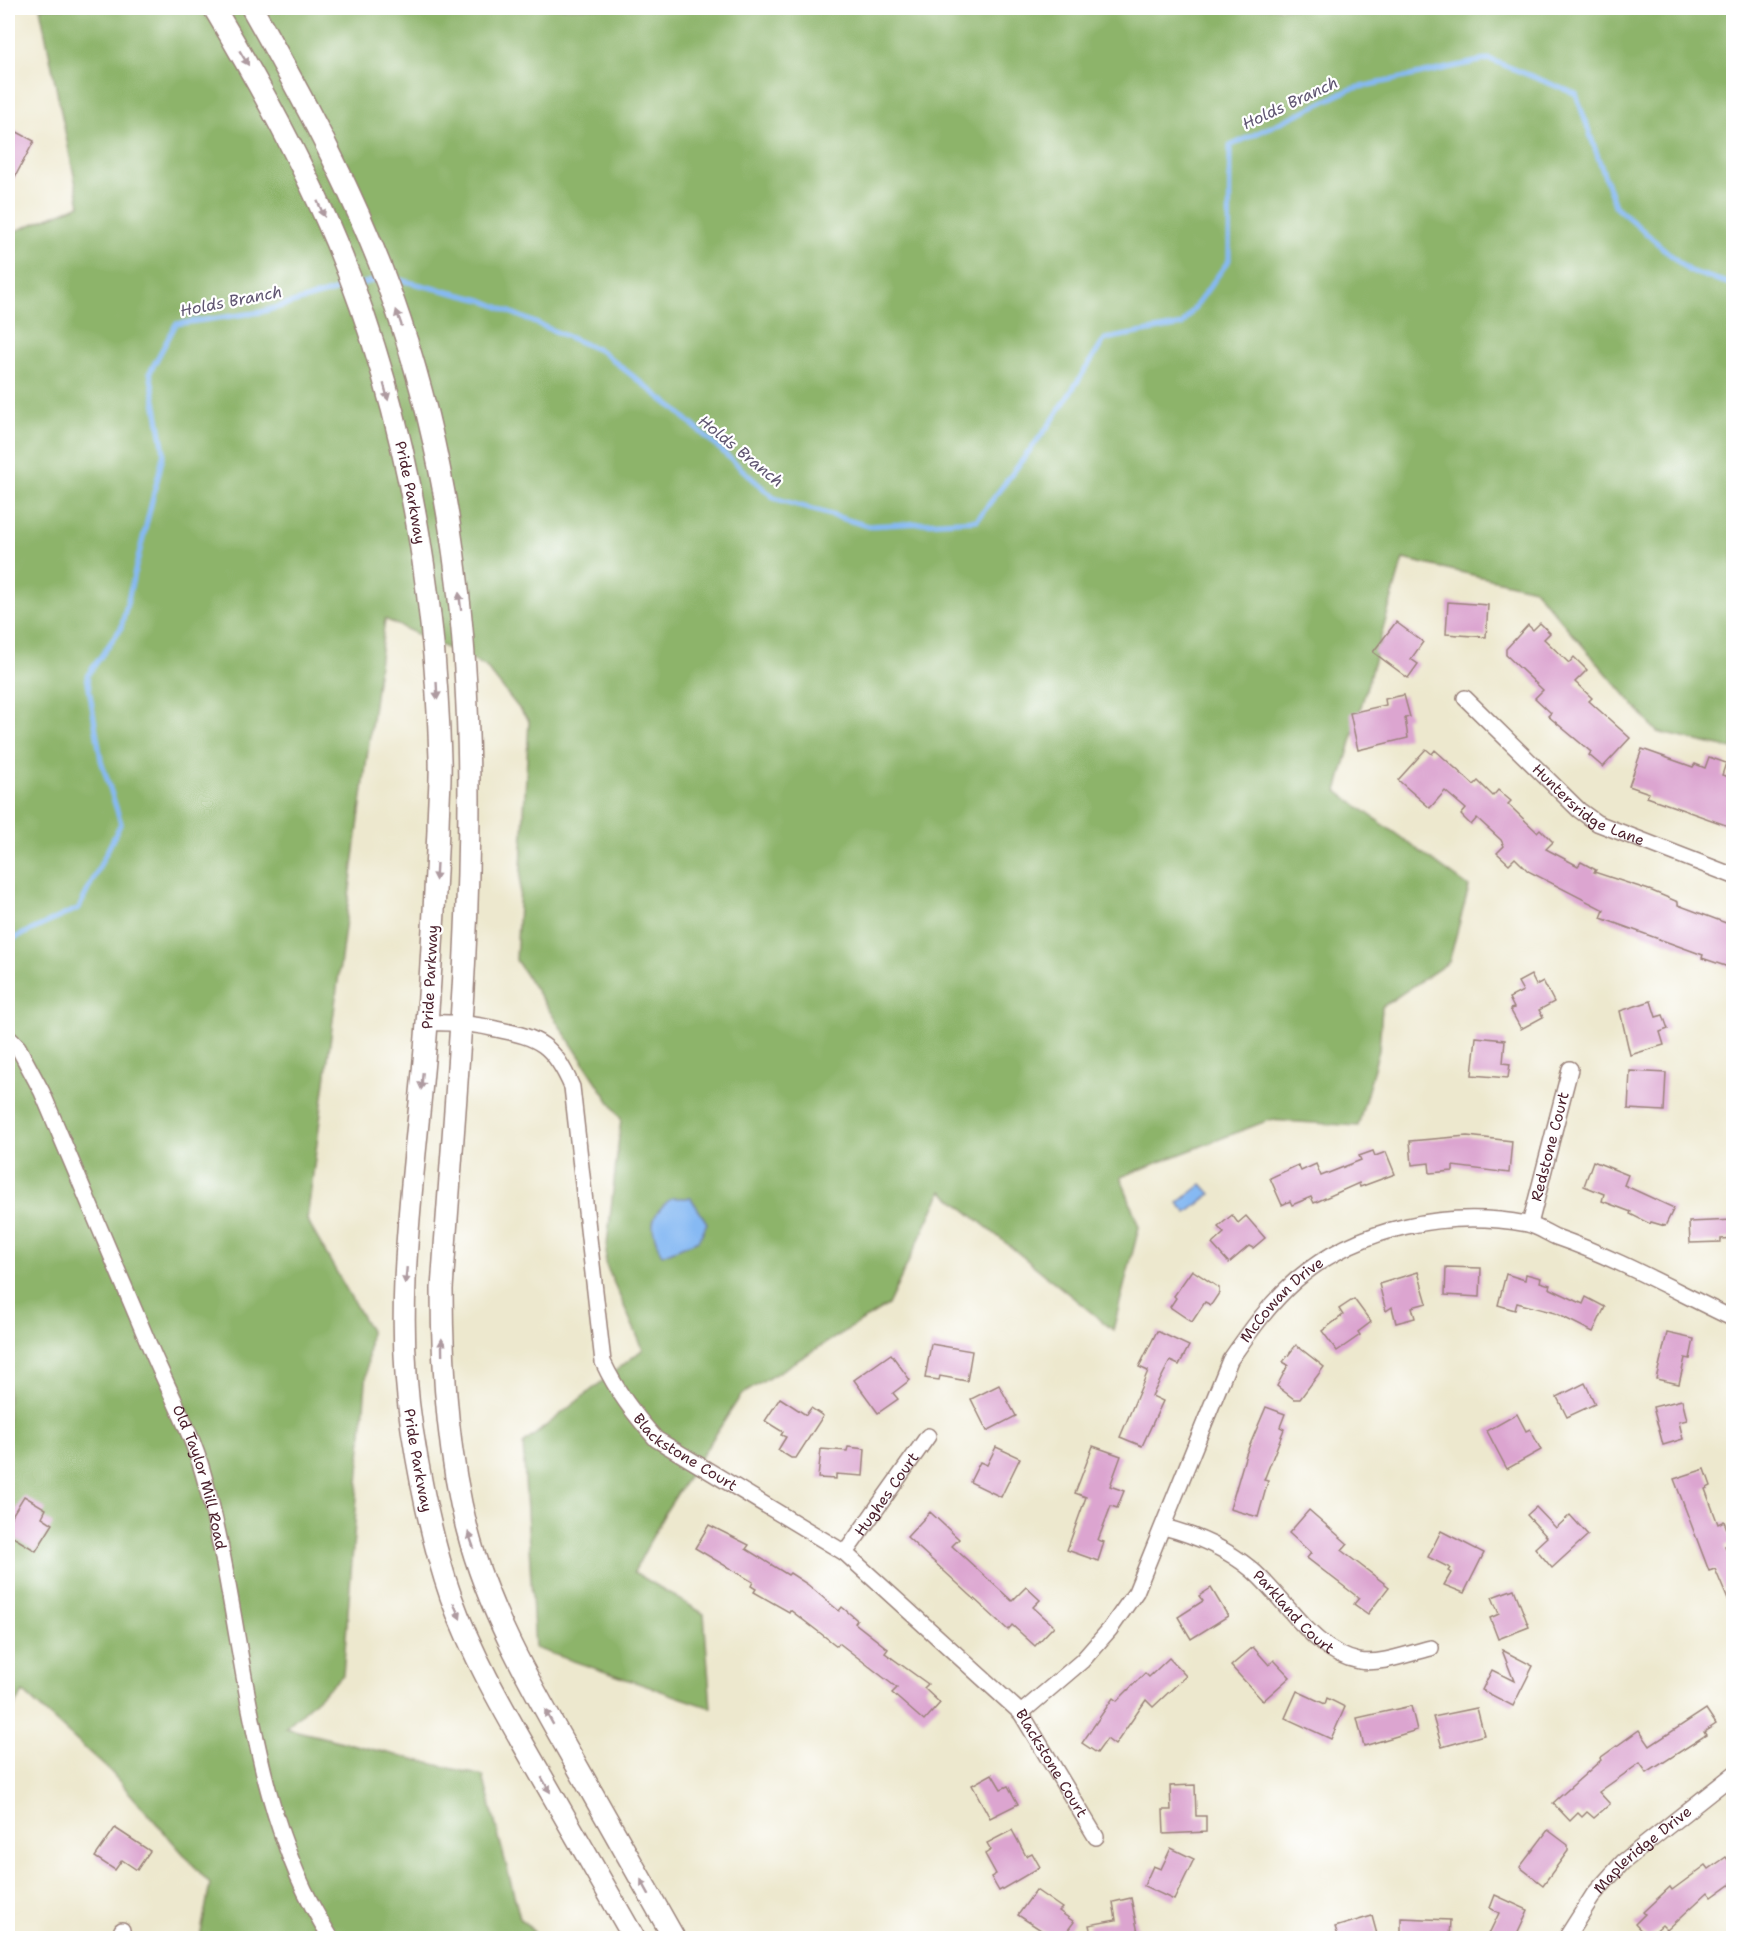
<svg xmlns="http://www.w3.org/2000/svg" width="1741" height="1946" viewBox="0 0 1741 1946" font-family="'Shantell Sans',sans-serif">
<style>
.forest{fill:#8db46a;stroke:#6c6a4a;stroke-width:1.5}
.water{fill:#86b9f3;stroke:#686c8f;stroke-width:1.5}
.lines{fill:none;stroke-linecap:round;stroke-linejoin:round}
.stream{stroke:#86b9f3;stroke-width:5}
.building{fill:#dca5d0}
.minor-casing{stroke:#9c847c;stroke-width:18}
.secondary-casing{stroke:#9c847c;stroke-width:24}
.minor{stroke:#fff;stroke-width:15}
.secondary{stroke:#fff;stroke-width:21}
.oneway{fill:#ae9aa0}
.labels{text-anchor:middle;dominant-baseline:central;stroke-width:4.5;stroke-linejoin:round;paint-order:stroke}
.street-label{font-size:15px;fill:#4a1f2b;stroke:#fff}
.water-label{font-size:16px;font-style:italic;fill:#5f5571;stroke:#fff}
</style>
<rect width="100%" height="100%" fill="#fff"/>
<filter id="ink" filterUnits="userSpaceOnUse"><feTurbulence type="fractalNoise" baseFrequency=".0167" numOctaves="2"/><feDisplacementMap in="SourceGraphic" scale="12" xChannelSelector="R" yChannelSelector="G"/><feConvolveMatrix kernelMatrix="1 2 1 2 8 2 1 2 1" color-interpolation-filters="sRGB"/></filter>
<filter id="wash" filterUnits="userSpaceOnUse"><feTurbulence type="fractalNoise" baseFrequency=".008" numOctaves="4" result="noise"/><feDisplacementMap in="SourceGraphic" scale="24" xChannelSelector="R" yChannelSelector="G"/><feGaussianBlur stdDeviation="1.35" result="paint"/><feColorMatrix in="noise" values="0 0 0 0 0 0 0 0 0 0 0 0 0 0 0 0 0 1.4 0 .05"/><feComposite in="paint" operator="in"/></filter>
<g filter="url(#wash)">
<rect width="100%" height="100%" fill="#ede8ce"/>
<path class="forest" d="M40,8H1733V749L1657,732L1534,589L1403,559L1337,791L1469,887L1449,962L1382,1007L1379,1050L1358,1126L1269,1120L1121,1177L1139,1227L1113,1330L942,1191L888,1305L741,1395L666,1511L634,1572L704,1614L711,1708L535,1648L523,1444L643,1349L605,1263L621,1119L516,960L529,721L485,666L385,619L307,1220L370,1331L343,1675L285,1728L483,1776L520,1918L540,1938H200L210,1884L111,1772L23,1692L8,1718V234L80,205Z"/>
<g class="water">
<path d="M1202,1184L1211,1194L1187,1213L1178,1203Z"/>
<path d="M672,1198H691L707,1223L699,1240L662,1255C650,1227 647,1217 672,1198Z"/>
</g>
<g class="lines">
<g class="stream">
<path d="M392,278L482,300L601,351L676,410L774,498L868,526L977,520L1052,421L1105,339L1182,325L1229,260L1230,146L1351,89L1489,59L1576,94L1615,206L1689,271L1734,285"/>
<path d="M357,285L380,279"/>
<path d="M8,941L79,908L121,823L101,760L87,676L121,628L164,452L150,372L176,324L261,312L348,287"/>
</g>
</g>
<g id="blocks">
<g class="building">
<path d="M8,127L34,141L8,190Z"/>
<path d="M1448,602L1488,605L1486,637L1446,634Z"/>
<path d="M1396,622L1423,642L1411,659L1418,664L1408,678L1373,652Z"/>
<path d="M1540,623L1550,633L1544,639L1569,663L1574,657L1587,670L1575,682L1592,698L1589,701L1630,738L1603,767L1589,755L1591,752L1548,716L1551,713L1535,698L1543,690L1506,655V649L1528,625L1533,630Z"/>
<path d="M1404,695L1410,717L1405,718L1408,738L1358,750L1350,713L1386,705L1385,699Z"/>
<path d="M1426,749L1432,754L1435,750L1474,785L1478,781L1493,796L1498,790L1511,801L1508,804L1537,832L1540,829L1553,842L1546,849L1578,866L1581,862L1596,870L1594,872L1652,891L1678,902V905L1734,926V969L1702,958L1703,955L1601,918L1604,910L1528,871L1515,858L1509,864L1497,853L1504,846L1501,840L1477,818L1471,825L1461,815L1466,809L1445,791L1430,808L1398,780Z"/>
<path d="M1642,749L1693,767L1695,764L1705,768L1709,757L1726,763L1722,775L1734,779V828L1647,797L1649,793L1629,786Z"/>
<path d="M1531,975L1536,985L1543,981L1554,1002L1539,1010L1543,1017L1521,1029L1510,1009L1514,1008L1509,998L1523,991L1518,982Z"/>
<path d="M1651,1001L1656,1017L1663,1015L1668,1029L1660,1032L1664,1045L1630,1055L1620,1011Z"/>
<path d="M1476,1037L1505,1040L1503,1063L1510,1064L1508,1078L1472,1075Z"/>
<path d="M1630,1071L1666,1073L1664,1111L1628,1109Z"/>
<path d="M1467,1136L1512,1141L1509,1173L1453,1166V1171L1430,1173L1429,1163L1412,1165L1410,1141Z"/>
<path d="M1373,1151L1375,1156L1386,1152L1395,1174L1360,1187L1359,1183L1314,1203L1311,1197L1292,1205L1290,1201L1282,1205L1270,1178L1298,1165L1301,1171L1316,1164L1321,1176L1361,1160L1359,1156Z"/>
<path d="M1593,1161L1628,1175L1624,1185L1674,1208L1665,1226L1651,1222L1650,1224L1630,1214L1631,1212L1602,1201L1604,1194L1584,1186Z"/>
<path d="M1232,1215L1238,1223L1246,1216L1265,1238L1253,1248L1249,1246L1229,1263L1212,1244L1224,1233L1218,1227Z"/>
<path d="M1734,1220V1238L1721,1239V1242L1690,1243L1689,1222Z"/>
<path d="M1446,1267L1481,1268L1480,1297L1445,1295Z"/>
<path d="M1192,1270L1219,1288V1293L1211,1305L1205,1302L1192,1322L1170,1307L1176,1298L1174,1296Z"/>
<path d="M1418,1272L1427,1303L1412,1307L1415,1318L1396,1323L1392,1307L1386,1311L1379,1284Z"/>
<path d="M1506,1274L1525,1280L1526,1274L1541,1278L1540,1282L1550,1285L1549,1288L1583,1304L1586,1297L1605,1307L1593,1332L1555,1313L1517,1303L1515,1310L1498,1305Z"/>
<path d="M1354,1299L1371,1322L1358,1332L1360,1335L1337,1351L1322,1331L1343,1315L1339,1309Z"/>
<path d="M1157,1331L1189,1346L1179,1365L1170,1361L1152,1396L1163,1401L1142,1446L1120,1437L1148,1371L1139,1367Z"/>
<path d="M1667,1333L1694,1339L1690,1359L1685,1358L1679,1384L1656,1379Z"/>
<path d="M931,1344L972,1351L967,1381L940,1376L939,1380L925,1378Z"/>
<path d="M1296,1345L1324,1367L1300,1399H1294L1277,1386L1288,1365L1283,1362Z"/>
<path d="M891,1354L910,1380L893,1393L898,1399L878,1413L854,1380Z"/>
<path d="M1585,1383L1595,1404L1567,1417L1557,1397Z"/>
<path d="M999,1385L1016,1416L987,1431L971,1399Z"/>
<path d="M780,1398L806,1415L811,1408L823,1416L796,1458H791L778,1450L786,1437L781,1435L783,1432L765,1421Z"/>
<path d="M1682,1400L1687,1420L1679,1422L1683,1439L1663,1445L1653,1407Z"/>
<path d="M1266,1407L1285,1414L1280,1427L1284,1429L1264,1480L1268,1481L1258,1517L1230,1509L1246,1454Z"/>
<path d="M1517,1414L1526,1431L1530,1429L1541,1450L1507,1469L1487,1431Z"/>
<path d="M1093,1446L1121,1456L1110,1486L1124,1491L1117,1508L1111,1506L1098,1540L1104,1542L1098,1561L1067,1550L1086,1497L1075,1493Z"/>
<path d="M848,1447L865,1449L863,1476L836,1474V1479L818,1478L821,1449L847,1451Z"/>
<path d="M996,1447L1020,1458L1001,1497L970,1482L980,1462L987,1465Z"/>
<path d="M1705,1469L1711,1486L1705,1489L1718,1524L1724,1521L1732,1543L1725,1546L1734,1569V1614L1715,1569L1709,1571L1674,1479Z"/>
<path d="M24,1496L46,1509L42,1517L53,1524L36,1551L8,1534V1522Z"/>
<path d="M1536,1507L1556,1528L1570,1515L1588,1535L1552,1568L1535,1548L1547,1537L1527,1515Z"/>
<path d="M1309,1510L1348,1544L1342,1551L1389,1587L1368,1614L1354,1604L1359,1598L1307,1558L1311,1553L1289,1533Z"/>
<path d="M930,1512L959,1539L952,1546L1012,1601L1026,1587L1040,1600L1033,1607L1054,1626L1035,1646L1012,1625L1008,1630L907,1537Z"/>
<path d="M709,1525L749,1545L746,1549L788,1575L790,1573L807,1584L839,1611L842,1607L857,1620L855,1623L888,1649L885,1653L928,1684L924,1688L940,1703L924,1721L892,1693L897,1688L839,1643L837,1646L790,1610L789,1612L754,1592L756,1589L751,1586L753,1582L695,1548Z"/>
<path d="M1441,1531L1484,1553L1464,1593L1444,1585L1451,1573L1448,1571L1450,1568L1428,1557Z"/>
<path d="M1211,1588L1228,1616L1191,1639L1178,1617L1203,1601L1199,1596Z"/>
<path d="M1514,1589L1529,1627L1498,1639L1490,1618L1499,1614L1492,1597Z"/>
<path d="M1253,1647L1269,1665L1274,1660L1290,1677L1263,1701L1231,1666Z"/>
<path d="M1502,1650L1533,1666L1513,1706L1482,1690L1492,1670L1514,1681Z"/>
<path d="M1169,1658L1186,1676L1153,1707L1146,1700L1115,1745L1107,1739L1097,1753L1082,1743L1113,1698L1117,1701L1145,1673L1149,1677Z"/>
<path d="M1297,1691L1325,1704L1327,1698L1345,1707L1331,1739L1285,1718Z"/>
<path d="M1411,1706L1417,1730L1364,1746L1357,1718Z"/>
<path d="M1477,1708L1484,1735L1442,1747L1433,1717Z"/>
<path d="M1706,1709L1716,1724L1704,1732L1706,1735L1647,1773L1640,1763L1599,1792L1610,1804L1594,1818L1587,1812L1582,1817L1578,1813L1570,1821L1553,1803L1601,1760L1600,1758L1639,1730L1650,1746Z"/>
<path d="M992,1774L1001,1789L1008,1786L1018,1804L990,1818L972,1785Z"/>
<path d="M1195,1785L1196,1816H1206V1832L1164,1834L1163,1810H1171L1170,1786Z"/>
<path d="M115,1828L150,1851L137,1870L122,1860L115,1870L95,1857Z"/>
<path d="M1012,1830L1026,1856L1032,1853L1040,1867L999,1891L991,1877L996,1874L985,1854L991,1850L987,1843Z"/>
<path d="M1548,1830L1568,1845V1851L1543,1885L1520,1867Z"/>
<path d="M1171,1848L1194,1859L1174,1900L1144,1886L1153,1866L1161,1869Z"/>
<path d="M1726,1857L1734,1868V1881L1712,1897L1708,1892L1667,1930L1662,1925L1648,1938L1635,1924L1645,1914L1643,1912L1670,1887L1672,1890L1706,1865L1709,1869Z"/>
<path d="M1036,1890L1062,1908L1059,1911L1074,1922L1062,1938H1053L1018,1915Z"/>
<path d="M1495,1895L1528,1910L1515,1938H1487L1499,1913L1490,1908Z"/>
<path d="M1131,1898L1139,1938H1092L1089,1925L1116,1920L1113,1902Z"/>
<path d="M1372,1916L1378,1938H1339L1335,1927Z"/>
<path d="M1401,1918L1450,1920L1449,1938H1401Z"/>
</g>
</g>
</g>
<g filter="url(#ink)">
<use href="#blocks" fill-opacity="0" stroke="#9c847c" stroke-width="1.5"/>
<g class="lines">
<g class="minor-casing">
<g id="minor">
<path id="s1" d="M1465,698L1579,810L1597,823L1734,876"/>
<path id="s2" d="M427,1023C452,1022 473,1023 496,1029C540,1038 553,1044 572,1087L603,1362C617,1392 634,1414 656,1439L845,1553L1021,1713L1096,1837"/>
<path id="s3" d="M8,1037L18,1047L42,1092C78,1177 114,1262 150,1347C167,1387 191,1431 203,1473C246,1622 244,1805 331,1938"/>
<path id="s4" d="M1530,1224L1570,1069"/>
<path id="s5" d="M1164,1527C1194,1535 1227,1549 1251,1569C1285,1597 1312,1652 1359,1661C1381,1665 1409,1653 1431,1648"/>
<path id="s6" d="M845,1553L928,1436"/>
<path id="s7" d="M1021,1713L1082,1661L1110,1629L1136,1592L1230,1360C1250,1331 1270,1303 1296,1280C1358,1227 1448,1209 1527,1224C1537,1226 1547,1233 1556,1237C1617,1258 1675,1291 1734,1319"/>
<path d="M119,1938L122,1930"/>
<path id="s8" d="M1566,1938L1594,1894L1623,1862L1734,1774"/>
</g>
</g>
<g class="secondary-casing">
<g id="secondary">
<path id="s9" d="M214,8C259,83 302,161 336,242C404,405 435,583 440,759C441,782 438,806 438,830C435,894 432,959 427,1023C418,1157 391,1295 412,1429C421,1486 432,1543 451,1597C473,1658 506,1714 538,1770C570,1826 602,1882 634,1938"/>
<path d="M252,8C309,109 363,209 400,320C506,637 464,963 442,1289C442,1369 447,1451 467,1529C487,1608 529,1682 569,1752C604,1814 639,1876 674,1938"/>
</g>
</g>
<use href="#minor" class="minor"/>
<use href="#secondary" class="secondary"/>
</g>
<defs><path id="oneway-solid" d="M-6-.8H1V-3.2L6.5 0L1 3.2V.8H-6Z" transform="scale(1.5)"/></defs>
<g class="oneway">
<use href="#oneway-solid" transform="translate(244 58) rotate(59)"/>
<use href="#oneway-solid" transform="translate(321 209) rotate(66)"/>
<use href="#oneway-solid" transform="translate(399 318) rotate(-109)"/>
<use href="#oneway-solid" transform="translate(386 392) rotate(75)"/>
<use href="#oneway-solid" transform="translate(460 601) rotate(-97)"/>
<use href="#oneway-solid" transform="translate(437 691) rotate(87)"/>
<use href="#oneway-solid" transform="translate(436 872) rotate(93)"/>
<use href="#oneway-solid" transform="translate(422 1081) rotate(95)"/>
<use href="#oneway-solid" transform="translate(406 1276) rotate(95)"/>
<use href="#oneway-solid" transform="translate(442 1347) rotate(-91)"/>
<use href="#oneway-solid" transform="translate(471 1540) rotate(-109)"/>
<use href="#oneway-solid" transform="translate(457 1611) rotate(66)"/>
<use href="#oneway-solid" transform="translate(549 1717) rotate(-119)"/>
<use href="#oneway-solid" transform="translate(546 1785) rotate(60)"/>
<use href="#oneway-solid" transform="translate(645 1887) rotate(-119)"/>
</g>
</g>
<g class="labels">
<g class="street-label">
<text stroke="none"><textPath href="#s9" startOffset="526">Pride Parkway</textPath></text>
<text stroke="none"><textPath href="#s1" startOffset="165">Huntersridge Lane</textPath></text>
<text transform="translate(430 977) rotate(-87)">Pride Parkway</text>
<text stroke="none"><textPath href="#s4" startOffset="80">Redstone Court</textPath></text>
<text stroke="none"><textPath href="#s7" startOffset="498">McCowan Drive</textPath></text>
<text stroke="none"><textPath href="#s2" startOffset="573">Blackstone Court</textPath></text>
<text stroke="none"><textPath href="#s9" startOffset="1498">Pride Parkway</textPath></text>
<text stroke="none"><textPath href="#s3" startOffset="482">Old Taylor Mill Road</textPath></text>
<text stroke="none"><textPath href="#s6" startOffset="72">Hughes Court</textPath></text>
<text stroke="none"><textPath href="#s5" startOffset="158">Parkland Court</textPath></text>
<text stroke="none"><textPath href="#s2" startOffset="1059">Blackstone Court</textPath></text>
<text stroke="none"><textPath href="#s8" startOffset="118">Mapleridge Drive</textPath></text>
</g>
<g class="water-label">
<text transform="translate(1290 103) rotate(-25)">Holds Branch</text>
<text transform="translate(231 301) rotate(-11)">Holds Branch</text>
<text transform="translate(741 451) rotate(39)">Holds Branch</text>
</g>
</g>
<rect width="1741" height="1946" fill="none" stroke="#fff" stroke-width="30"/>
</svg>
